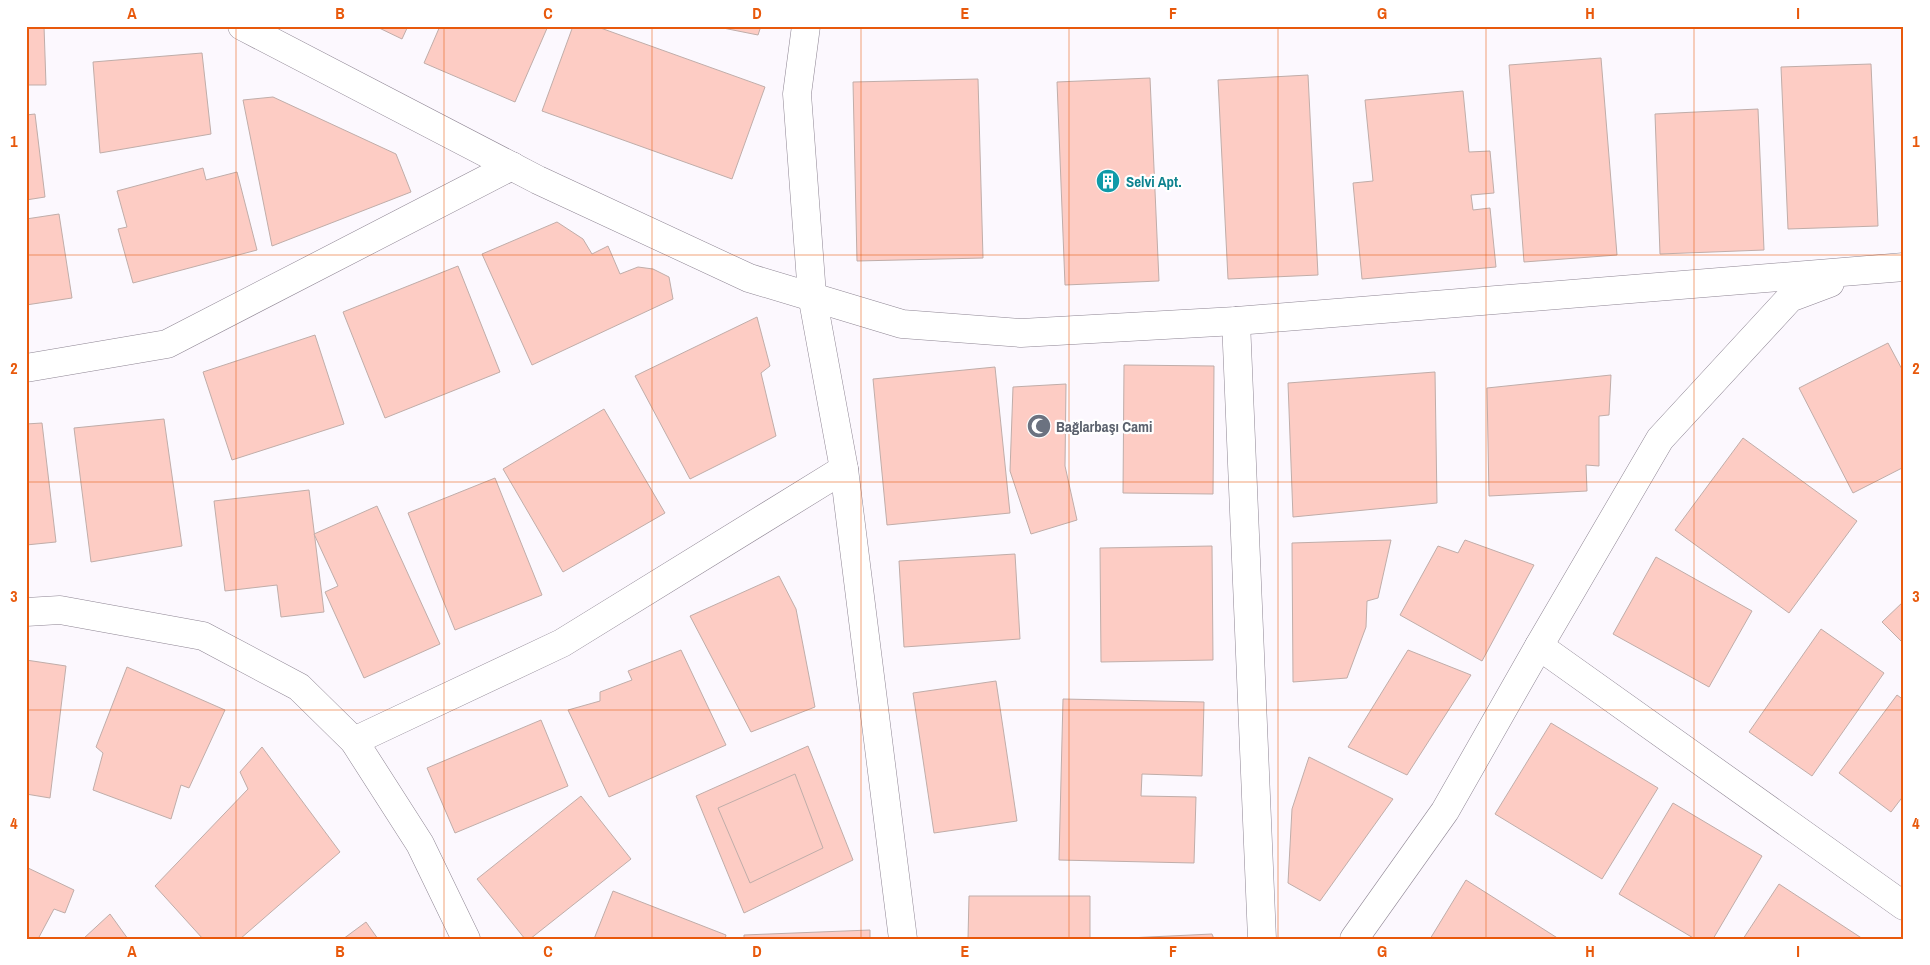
<svg xmlns="http://www.w3.org/2000/svg" width="1930" height="965" viewBox="0 0 1930 965" font-family="'Archivo Narrow',sans-serif">
<style>
.building{fill:#fdccc4;stroke:#c0ada9}
.lines{fill:none;stroke-linecap:round;stroke-linejoin:round}
.minor-casing{stroke:#8e8593;stroke-width:29}
.minor{stroke:#fff;stroke-width:28}
.grid{fill:none;stroke:#e8590c;stroke-width:1;stroke-opacity:0.55}
.labels{text-anchor:middle;dominant-baseline:central;stroke-width:4.5;stroke-linejoin:round;paint-order:stroke}
.culture-label{font-size:15px;font-weight:bold;fill:#0d838f;stroke:#fff;text-anchor:start}
.worship-label{font-size:15px;font-weight:bold;fill:#5b616d;stroke:#fff;text-anchor:start}
.neatline{fill:none;stroke:#e8590c;stroke-width:2}
.grid-label{font-size:16px;text-anchor:middle;font-weight:bold;fill:#e8590c}
</style>
<rect width="100%" height="100%" fill="#fcf8fe"/>
<g class="building">
<path d="M26,26H44L46,85H26Z"/>
<path d="M375,26H408L402,39Z"/>
<path d="M440,26H548L515,102L424,63Z"/>
<path d="M573,26H595L765,87L732,179L542,111Z"/>
<path d="M713,26H761L758,35Z"/>
<path d="M202,53L211,134L100,153L93,62Z"/>
<path d="M1601,58L1617,255L1524,262L1509,65Z"/>
<path d="M1871,64L1878,226L1788,229L1781,67Z"/>
<path d="M1308,75L1318,275L1228,279L1218,80Z"/>
<path d="M1150,78L1159,281L1065,285L1057,82Z"/>
<path d="M978,79L983,258L857,261L853,82Z"/>
<path d="M1463,91L1469,152L1490,151L1494,193L1471,195L1473,210L1490,208L1496,267L1362,279L1353,183L1373,181L1365,100Z"/>
<path d="M273,97L396,154L411,192L272,246L243,100Z"/>
<path d="M1758,109L1764,250L1660,254L1655,114Z"/>
<path d="M35,114L45,197L26,200V115Z"/>
<path d="M203,168L206,180L237,172L257,250L133,283L118,229L127,227L117,191Z"/>
<path d="M59,214L72,298L26,305V219Z"/>
<path d="M557,222L583,239L592,254L608,246L620,274L638,267L653,269L669,277L673,299L532,365L482,254Z"/>
<path d="M458,266L500,372L385,418L343,312Z"/>
<path d="M757,317L770,366L761,373L776,436L690,479L635,376Z"/>
<path d="M315,335L344,424L232,460L203,372Z"/>
<path d="M1888,343L1904,373V467L1853,493L1799,388Z"/>
<path d="M1124,365L1214,366L1213,494L1123,493Z"/>
<path d="M995,367L1010,513L887,525L873,379Z"/>
<path d="M1435,372L1437,503L1293,517L1288,383Z"/>
<path d="M1611,375L1609,415L1599,416V466L1586,465L1587,491L1489,496L1487,388Z"/>
<path d="M1066,384L1065,466L1077,520L1031,534L1010,471L1013,387Z"/>
<path d="M604,409L665,513L563,572L503,469Z"/>
<path d="M164,419L182,546L91,562L74,428Z"/>
<path d="M42,423L56,542L26,545V424Z"/>
<path d="M1743,438L1857,521L1789,613L1675,530Z"/>
<path d="M495,478L542,595L455,630L408,513Z"/>
<path d="M309,490L324,612L281,617L277,585L225,591L214,501Z"/>
<path d="M377,506L440,644L364,678L325,592L338,586L314,534Z"/>
<path d="M1391,540L1378,598L1367,601L1366,627L1347,678L1293,682L1292,543Z"/>
<path d="M1465,540L1534,565L1482,661L1400,615L1438,546L1458,553Z"/>
<path d="M1212,546L1213,660L1101,662L1100,548Z"/>
<path d="M1015,554L1020,639L904,647L899,561Z"/>
<path d="M1656,557L1752,611L1709,687L1613,634Z"/>
<path d="M779,576L796,609L815,707L751,732L690,616Z"/>
<path d="M1904,601V644L1882,622Z"/>
<path d="M1821,629L1884,673L1812,776L1749,732Z"/>
<path d="M681,650L726,745L609,797L568,710L600,701V692L632,680L628,671Z"/>
<path d="M1408,650L1471,675L1407,775L1348,747Z"/>
<path d="M26,660L66,666L50,798L26,794Z"/>
<path d="M127,667L225,710L189,788L181,785L171,819L93,790L103,753L96,747Z"/>
<path d="M996,681L1017,821L934,833L913,693Z"/>
<path d="M1897,695L1904,700V795L1891,812L1839,773Z"/>
<path d="M1063,699L1204,702L1202,776L1142,774L1141,796L1196,797L1194,863L1059,860Z"/>
<path d="M541,720L568,786L455,833L427,768Z"/>
<path d="M1551,723L1658,788L1602,879L1495,814Z"/>
<path d="M808,746L853,860L744,913L696,796Z"/>
<path d="M262,747L340,852L240,939H203L155,886L248,789L240,772Z"/>
<path d="M1309,757L1393,799L1320,901L1288,883L1292,809Z"/>
<path d="M795,774L823,848L750,883L718,808Z"/>
<path d="M581,796L631,859L530,939H525L477,879Z"/>
<path d="M1673,803L1762,856L1713,939H1695L1619,894Z"/>
<path d="M26,867L74,890L65,913L54,909L38,939H26Z"/>
<path d="M1466,880L1559,939H1430Z"/>
<path d="M1779,884L1863,939H1743Z"/>
<path d="M613,891L726,935L725,939H594Z"/>
<path d="M969,896H1090V939H968Z"/>
<path d="M110,914L128,939H83Z"/>
<path d="M366,922L378,939H343Z"/>
<path d="M870,930V939H744V935Z"/>
<path d="M1212,934L1214,939H1107Z"/>
</g>
<g class="lines">
<g class="minor-casing">
<g id="minor">
<path d="M242,26L538,180L749,278L902,324L1021,333L1236,321L1904,267"/>
<path d="M806,26L797,94L812,295L844,469L903,939"/>
<path d="M1236,321L1262,939"/>
<path d="M26,368L167,344L512,166"/>
<path d="M26,612L60,610L203,636L299,687L354,741L420,844L466,939"/>
<path d="M1539,646L1904,906"/>
<path d="M354,741L562,643L844,469"/>
<path d="M1354,939L1445,811L1539,646L1660,439L1790,298L1830,283"/>
</g>
</g>
<use href="#minor" class="minor"/>
</g>
<path class="grid" d="M236,26V939M444,26V939M652,26V939M861,26V939M1069,26V939M1278,26V939M1486,26V939M1694,26V939M26,255H1904M26,482H1904M26,710H1904"/>
<defs>
<g id="building-disc" transform="scale(1.25)"><circle r="9.5" fill="#0f9aa8" stroke="#fff"/><path d="M-4-6H4V6H1V3H-1V6H-4ZM-2.5-4.3h1.7v1.8h-1.7ZM.8-4.3h1.7v1.8H.8ZM-2.5-1h1.7V.8h-1.7ZM.8-1h1.7V.8H.8Z" fill="#fff"/></g>
<g id="mosque-disc" transform="scale(1.25)"><circle r="9.5" fill="#6b7280" stroke="#fff"/><path d="M3.5-4.9A6 6 0 1 0 3.5 4.9A5 5 0 1 1 3.5-4.9Z" fill="#fff"/></g>
</defs>
<g fill-rule="evenodd">
<use href="#building-disc" x="1108" y="181"/>
<use href="#mosque-disc" x="1039" y="426"/>
</g>
<g class="labels">
<g class="culture-label">
<text x="1126" y="181">Selvi Apt.</text>
</g>
<g class="worship-label">
<text x="1056" y="426">Bağlarbaşı Cami</text>
</g>
</g>
<rect width="1930" height="965" fill="none" stroke="#ffffff" stroke-width="55"/>
<rect x="28" y="28" width="1874" height="910" class="neatline"/>
<g class="grid-label">
<text x="132" y="19">A</text>
<text x="340" y="19">B</text>
<text x="548" y="19">C</text>
<text x="757" y="19">D</text>
<text x="965" y="19">E</text>
<text x="1173" y="19">F</text>
<text x="1382" y="19">G</text>
<text x="1590" y="19">H</text>
<text x="1798" y="19">I</text>
<text x="14" y="147">1</text>
<text x="1916" y="147">1</text>
<text x="14" y="374">2</text>
<text x="1916" y="374">2</text>
<text x="14" y="602">3</text>
<text x="1916" y="602">3</text>
<text x="14" y="829">4</text>
<text x="1916" y="829">4</text>
<text x="132" y="957">A</text>
<text x="340" y="957">B</text>
<text x="548" y="957">C</text>
<text x="757" y="957">D</text>
<text x="965" y="957">E</text>
<text x="1173" y="957">F</text>
<text x="1382" y="957">G</text>
<text x="1590" y="957">H</text>
<text x="1798" y="957">I</text>
</g>
</svg>
